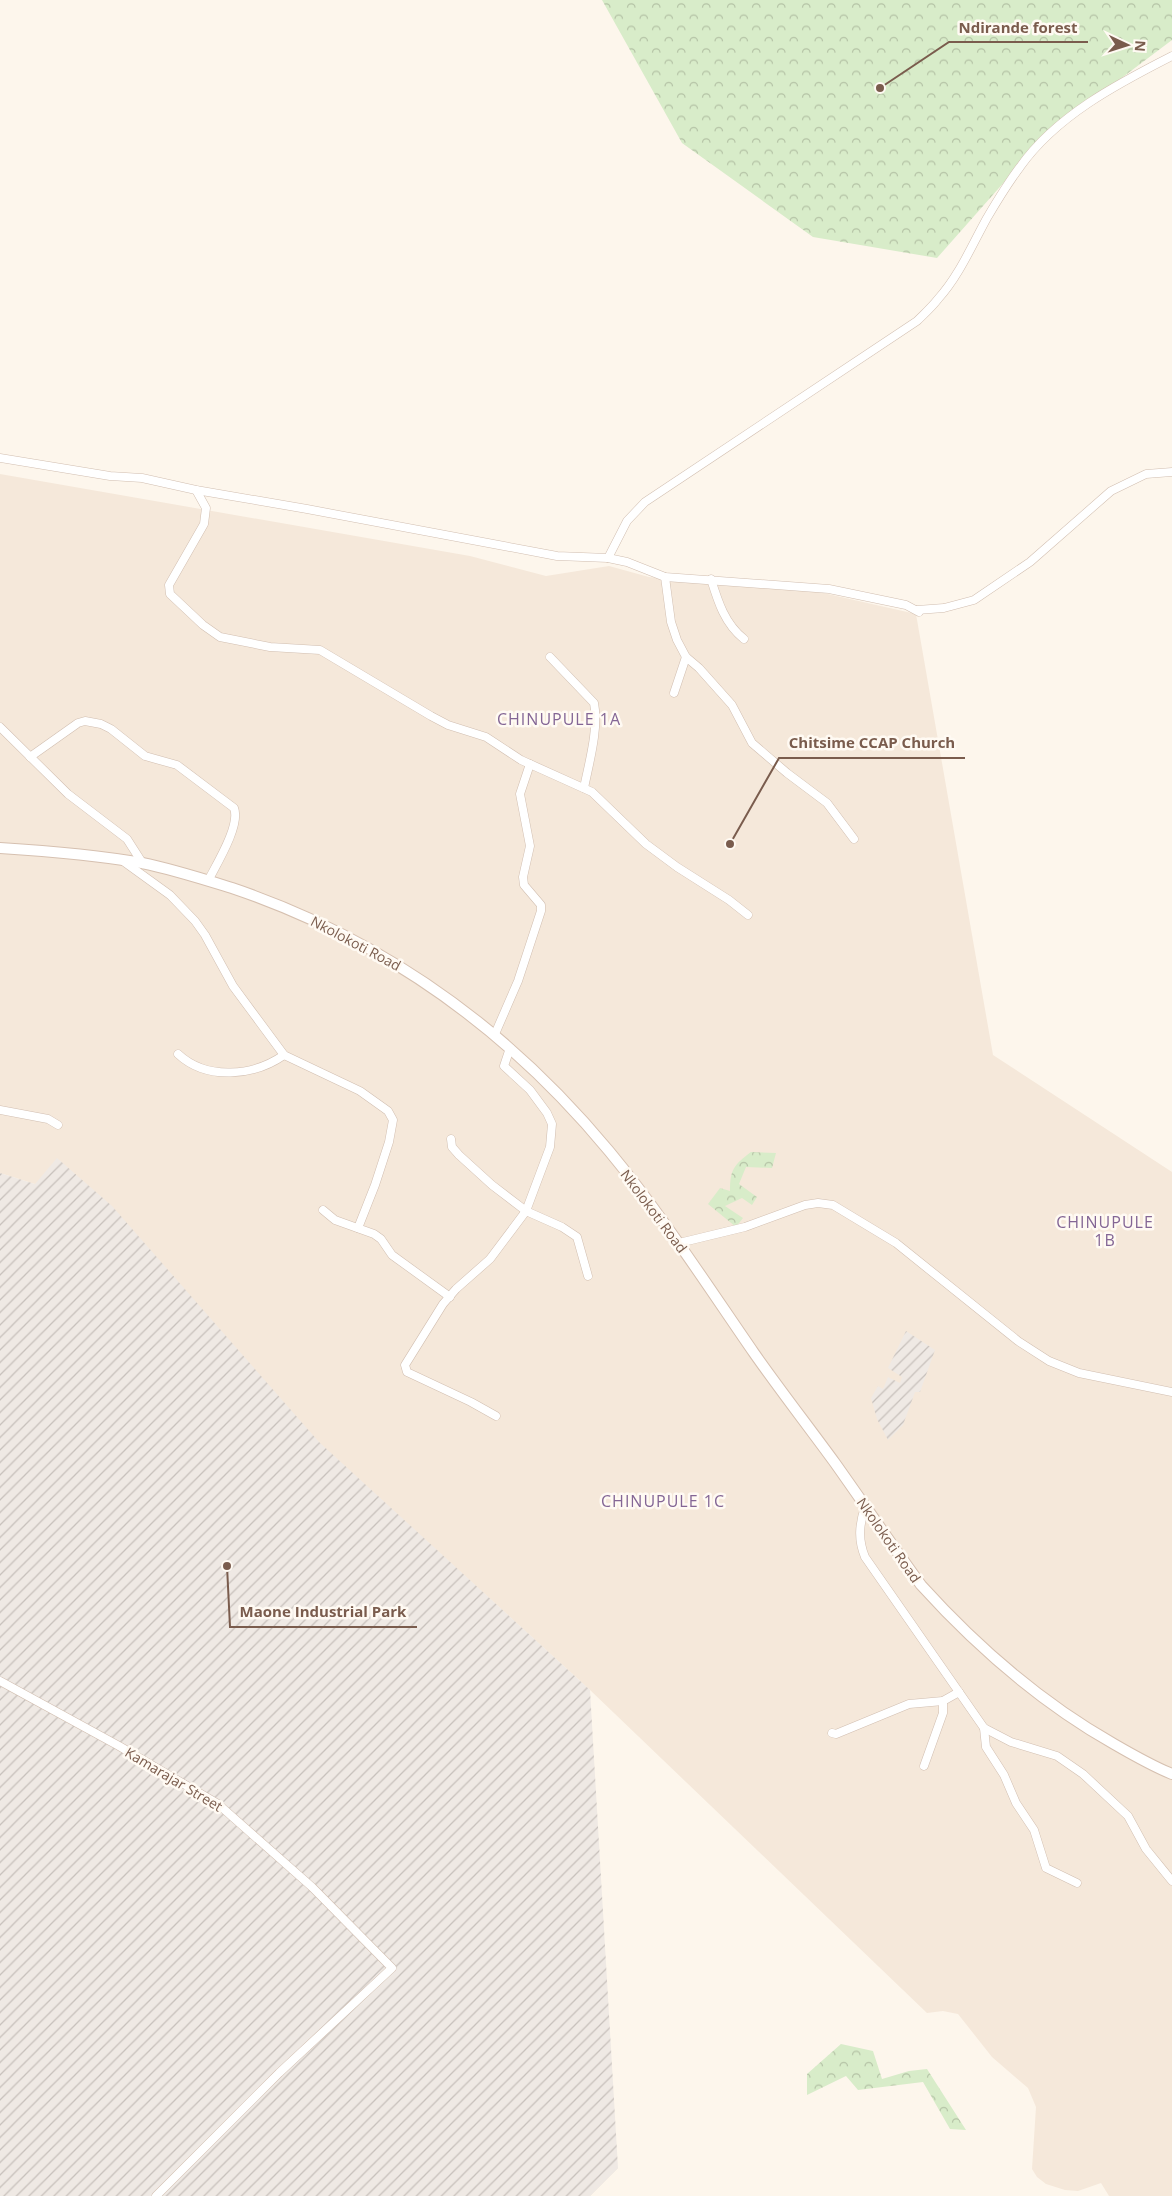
<svg xmlns="http://www.w3.org/2000/svg" width="1172" height="2196" viewBox="0 0 1172 2196" font-family="'Open Sans',sans-serif">
<style>
.residential{fill:#f5e8da}
.industrial{fill:url(#industrial-furrows)}
.forest{fill:url(#forest-crowns)}
.lines{fill:none;stroke-linecap:round;stroke-linejoin:round}
.minor-casing{stroke:#d1beb0;stroke-width:9}
.secondary-casing{stroke:#d6c0b0;stroke-width:12}
.minor{stroke:#fff;stroke-width:8}
.secondary{stroke:#fff;stroke-width:10}
.labels{text-anchor:middle;dominant-baseline:central;stroke-width:5;stroke-linejoin:round;paint-order:stroke}
.street-label{font-size:14px;fill:#7a5c4d;stroke:#fffaf3}
.quarter-label{font-size:16px;letter-spacing:1px;fill:#846695;stroke:#fffaf3}
.leader{fill:none;stroke:#7a5c4d;stroke-width:2}
.callout-dot{fill:#7a5c4d;stroke:#fffaf3;stroke-width:2}
.callout-label{font-size:15px;text-anchor:middle;font-weight:bold;fill:#7a5c4d;stroke:#fffaf3;stroke-width:5;stroke-linejoin:round;paint-order:stroke}
</style>
<defs>
<pattern id="industrial-furrows" width="10" height="10" patternUnits="userSpaceOnUse" patternTransform="scale(1.25)"><rect width="10" height="10" fill="#efe9e4"/><path d="M-1 1l2-2M0 10L10 0M9 11l2-2" fill="none" stroke="#c7c0bb"/></pattern>
<pattern id="forest-crowns" width="20" height="18" patternUnits="userSpaceOnUse" patternTransform="scale(1.25)"><rect width="20" height="18" fill="#d8ecc9"/><path d="M2 6a3 3 0 1 1 6 0M12 15a3 3 0 1 1 6 0" fill="none" stroke="#b4c2a5"/></pattern>
</defs>
<rect width="100%" height="100%" fill="#fdf6ec"/>
<path class="residential" d="M0,474L470,556L546,576L609,566L649,577L716,585H788L916,614L993,1055L1172,1172V2196H1109L1101,2183L1078,2191L1065,2190L1046,2184L1037,2177L1032,2169L1036,2107L1028,2088L992,2057L958,2014L943,2011L927,2013L590,1690L35,1184L0,1173Z"/>
<g class="industrial">
<path d="M57,1158L112,1206L319,1442L590,1690L618,2168L590,2196H0V1173L35,1184Z"/>
<path d="M906,1331L935,1350L920,1392H915L903,1425L888,1440L877,1419L871,1398L878,1386L883,1389L888,1377L900,1383L902,1377L888,1368Z"/>
</g>
<g class="forest">
<path d="M602,0H1172V40L1046,135L937,258L813,237L682,143Z"/>
<path d="M751,1152L776,1153L772,1168L746,1167L739,1184L757,1197L752,1205L742,1198L725,1206L743,1218L736,1227L708,1204L720,1188L730,1191C730,1169 734,1165 751,1152Z"/>
<path d="M841,2044L873,2051L882,2079L909,2071L927,2069L966,2130L950,2129L923,2082L858,2090L846,2076L807,2095V2074Z"/>
</g>
<g class="lines">
<g class="minor-casing">
<g id="minor">
<path d="M0,458L110,476L142,478L196,490L307,509L557,556L608,558L627,521L645,502L917,321C924,314 932,307 938,299C959,276 972,245 987,218C997,201 1008,183 1020,167C1056,116 1117,84 1172,56"/>
<path d="M196,490L206,508L204,524L169,585L170,594L203,625L220,637L270,647L320,650L431,716L448,725L486,737L521,760L592,792L646,844L677,867L729,900L748,915"/>
<path d="M608,558L627,562L665,577L829,589L906,605L919,612"/>
<path d="M665,577L671,622L677,640L686,657L699,668L732,705L752,743L787,773L827,803L854,839"/>
<path d="M711,579C718,602 725,624 744,639"/>
<path d="M917,610L944,608L974,600L1030,562L1111,491L1146,474L1172,472"/>
<path d="M550,657L594,703C599,728 589,763 584,788"/>
<path d="M674,693L686,657"/>
<path d="M0,727L68,794L127,839L143,864"/>
<path d="M30,757L78,723L85,721L101,724L111,729L145,756L177,765L234,808C241,825 216,865 208,881"/>
<path d="M123,861L170,895L195,921L205,935L233,986L284,1055L360,1091L388,1111L393,1120L389,1142L375,1185L358,1228"/>
<path d="M495,1034L518,981L541,911V905L524,885L523,877L530,846L520,794L530,764"/>
<path d="M178,1054C207,1081 254,1076 284,1055"/>
<path d="M0,1110L48,1119L58,1125"/>
<path d="M451,1139L452,1147L459,1155L492,1185L526,1211L562,1227L577,1237L588,1276"/>
<path d="M323,1210L335,1220L374,1234L381,1239L392,1255L450,1297"/>
<path d="M679,1243L745,1227L805,1205L818,1203L833,1205L896,1243L1018,1341L1049,1361L1079,1373L1172,1392"/>
<path d="M496,1416L471,1402L407,1372L405,1365L443,1304L456,1289L490,1259L526,1211L550,1147L552,1124L547,1113L530,1090L504,1066L510,1048"/>
<path d="M865,1507C859,1525 858,1540 865,1557L984,1728L1011,1742L1057,1756L1083,1774L1128,1816L1146,1849L1172,1881"/>
<path d="M0,1681L119,1746L218,1804L312,1887L392,1968L279,2073L156,2196"/>
<path d="M984,1728L986,1747L1004,1775L1016,1803L1034,1830L1046,1868L1077,1883"/>
<path d="M832,1733L836,1734L909,1704L943,1701L959,1692"/>
<path d="M924,1766L943,1713V1701"/>
</g>
</g>
<g class="secondary-casing">
<path id="secondary" d="M0,848C47,851 96,855 142,863C172,869 203,879 232,888C383,939 508,1029 609,1151C662,1215 707,1285 754,1353C780,1390 808,1426 835,1463C864,1504 892,1545 921,1585C978,1648 1040,1702 1114,1744C1133,1755 1152,1766 1172,1774"/>
</g>
<use href="#minor" class="minor"/>
<use href="#secondary" class="secondary"/>
</g>
<g class="labels">
<g class="street-label">
<text transform="translate(356 943) rotate(28)">Nkolokoti Road</text>
<text transform="translate(654 1211) rotate(53)">Nkolokoti Road</text>
<text transform="translate(889 1540) rotate(55)">Nkolokoti Road</text>
<text transform="translate(174 1779) rotate(31)">Kamarajar Street</text>
</g>
<g class="quarter-label">
<text x="559" y="719">CHINUPULE 1A</text>
<text x="1105" y="1222">CHINUPULE<tspan x="1105" dy="18">1B</tspan></text>
<text x="663" y="1501">CHINUPULE 1C</text>
</g>
</g>
<path class="leader" d="M880 88L949 42H1088M730 844L779 758H965M227 1566L230 1627H417"/>
<g class="callout-dot">
<circle cx="880" cy="88" r="5"/>
<circle cx="730" cy="844" r="5"/>
<circle cx="227" cy="1566" r="5"/>
</g>
<g class="callout-label">
<text x="1018" y="33">Ndirande forest</text>
<text x="872" y="748">Chitsime CCAP Church</text>
<text x="323" y="1617">Maone Industrial Park</text>
</g>
<g transform="translate(1127 45) rotate(94)" stroke="#fffaf3" stroke-width="4" paint-order="stroke">
<path d="M0-4L9 19L0 12L-9 19Z" fill="#7a5c4d"/>
<text y="-8" font-size="14" font-weight="bold" text-anchor="middle" fill="#7a5c4d">N</text>
</g>
</svg>
